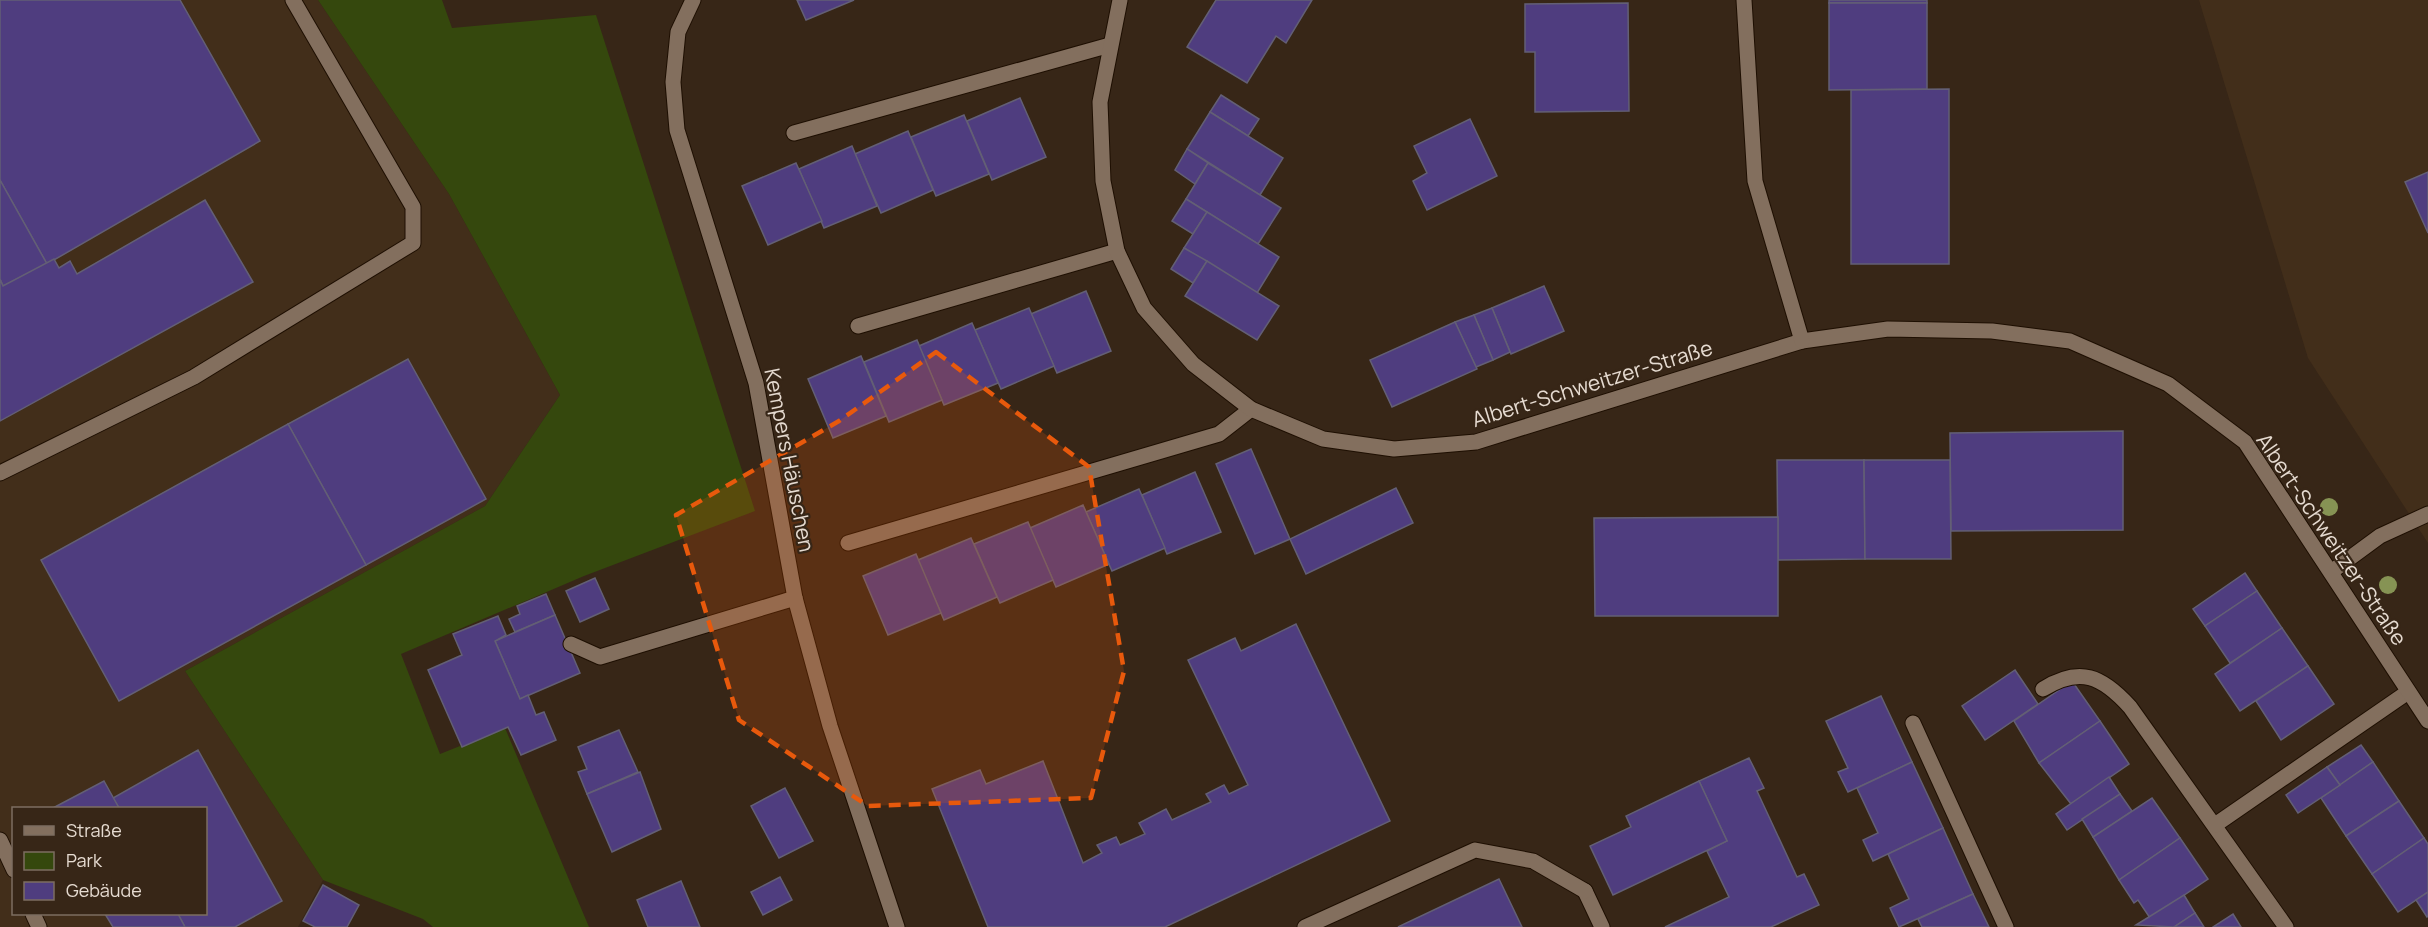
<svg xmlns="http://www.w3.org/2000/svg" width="2428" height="927" viewBox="0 0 2428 927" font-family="Manrope,sans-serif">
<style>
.built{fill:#422e1a;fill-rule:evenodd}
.green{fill:#35480d}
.building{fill:#4f3d7f;stroke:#635f75;stroke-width:1.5}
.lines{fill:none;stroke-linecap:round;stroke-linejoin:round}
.service-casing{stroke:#1e0f02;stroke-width:17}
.minor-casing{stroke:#1e0f02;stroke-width:17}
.service{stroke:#836f5e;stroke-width:15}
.minor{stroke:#836f5e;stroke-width:15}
.tree{fill:#869354}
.marked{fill:#e8590c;fill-opacity:0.2;stroke:#e8590c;stroke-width:4.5;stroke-dasharray:12 8;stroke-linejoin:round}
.labels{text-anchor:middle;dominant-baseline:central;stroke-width:4.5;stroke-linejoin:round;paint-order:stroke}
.street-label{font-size:21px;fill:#e6dbd1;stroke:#372617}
</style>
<rect width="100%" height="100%" fill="#372617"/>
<g class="built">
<path d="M0,0H318L449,194L560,395L485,506L185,671L323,880L298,927H0ZM14,808H206V914H14Z"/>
<path d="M2199,0H2428V543L2308,358Z"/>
</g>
<path class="green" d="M318,0H442L452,28L596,15L755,511L584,576L401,654L440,754L505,728L589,927H433L423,919L323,880L185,671L485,506L560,395L449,194Z"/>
<g class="building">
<path d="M0,0H180L260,141L47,264L0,180Z"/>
<path d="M797,0H854L806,20Z"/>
<path d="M1216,0H1312L1286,43L1276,36L1247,83L1187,47Z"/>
<rect x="1829" y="0" width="98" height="3"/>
<path d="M1628,3L1629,111L1535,112V52H1525V4Z"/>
<path d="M1829,3H1927V89L1829,90Z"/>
<path d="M1949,89V264H1851V90Z"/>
<path d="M1221,95L1259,119L1248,136L1210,112Z"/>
<path d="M1020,98L1046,157L992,180L967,121Z"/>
<path d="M1210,112L1283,158L1260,195L1187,149Z"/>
<path d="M964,115L989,174L936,196L911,137Z"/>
<path d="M1470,119L1497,176L1427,210L1413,181L1427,173L1414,146Z"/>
<path d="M908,131L933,190L881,213L855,154Z"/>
<path d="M852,146L877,206L824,228L799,169Z"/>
<path d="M1187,149L1208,163L1195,184L1175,170Z"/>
<path d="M796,163L822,221L768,245L742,186Z"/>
<path d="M1208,163L1281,208L1258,244L1186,199Z"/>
<path d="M2428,172V233L2405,182Z"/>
<path d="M0,180L47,264L3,286L0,279Z"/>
<path d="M1186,199L1207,212L1193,234L1172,221Z"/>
<path d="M205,200L253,282L0,421V279L3,286L54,259L59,268L70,261L77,274Z"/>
<path d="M1207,212L1279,257L1257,293L1184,248Z"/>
<path d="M1184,248L1207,261L1193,283L1171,269Z"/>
<path d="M1207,261L1279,306L1257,340L1185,296Z"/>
<path d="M1544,286L1564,331L1511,354L1492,308Z"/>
<path d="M1086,291L1111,351L1057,373L1031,314Z"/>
<path d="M1029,308L1054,366L1001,389L975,330Z"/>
<path d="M1492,308L1510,352L1493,360L1474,315Z"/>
<path d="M1474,315L1493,360L1476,367L1455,322Z"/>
<path d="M1455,322L1477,369L1392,407L1370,360Z"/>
<path d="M972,323L998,383L944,405L919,346Z"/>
<path d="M917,340L942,400L889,422L864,362Z"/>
<path d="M861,356L886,416L833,438L808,379Z"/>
<path d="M408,359L486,499L366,565L288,424Z"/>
<path d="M288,424L366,565L119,701L41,560Z"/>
<path d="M2123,431V530L1951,531L1950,433Z"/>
<path d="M1251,449L1290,539L1255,554L1216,464Z"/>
<path d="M1777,460H1864L1865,559L1778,560Z"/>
<path d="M1864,460H1950L1951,559H1865Z"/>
<path d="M1195,472L1221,532L1167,554L1142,495Z"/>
<path d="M1396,488L1413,523L1306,574L1290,539Z"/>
<path d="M1139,489L1165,548L1112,571L1086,512Z"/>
<path d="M1083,505L1109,564L1056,587L1030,528Z"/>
<path d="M1778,517V616H1595L1594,518Z"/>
<path d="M1028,522L1053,580L1000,603L974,544Z"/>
<path d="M971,538L997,597L944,620L918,560Z"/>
<path d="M916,554L941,613L888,635L863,576Z"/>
<path d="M2245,573L2257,591L2205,626L2193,609Z"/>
<path d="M595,578L609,609L580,622L566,591Z"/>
<path d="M2257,591L2282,628L2230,663L2205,626Z"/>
<path d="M546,594L555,615L515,632L509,619L520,614L517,606Z"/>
<path d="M555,615L580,673L520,699L495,641Z"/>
<path d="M498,616L506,635L495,641L520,699L528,695L536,715L544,712L556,740L521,755L508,727L462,747L428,670L462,655L453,634Z"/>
<path d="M1296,624L1390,821L1165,927H988L932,789L980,770L986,784L1043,761L1083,863L1102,853L1097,845L1116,837L1120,845L1145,834L1139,823L1166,809L1172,820L1211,802L1206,794L1224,785L1229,794L1248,785L1188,660L1235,638L1241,651Z"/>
<path d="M2282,628L2308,666L2240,711L2215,674Z"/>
<path d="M2308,666L2334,704L2281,740L2256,701Z"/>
<path d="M2015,670L2038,704L1985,740L1962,706Z"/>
<path d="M2072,681L2100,721L2039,763L2014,721Z"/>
<path d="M1881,696L1912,762L1848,792L1838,772L1848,768L1826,721Z"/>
<path d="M2100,721L2129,764L2071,804L2039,763Z"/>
<path d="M619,730L638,772L587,794L578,772L587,769L578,747Z"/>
<path d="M2361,745L2373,762L2340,785L2327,767Z"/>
<path d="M198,750L282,901L235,927H185L178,914H206V808H119L113,798Z"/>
<path d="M1749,758L1764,788L1757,791L1797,877L1804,874L1819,905L1771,927H1665L1729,897L1707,851L1727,841L1699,781Z"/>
<path d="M1912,762L1943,828L1873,861L1863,840L1878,833L1857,788Z"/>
<path d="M2373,762L2399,801L2346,836L2321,798Z"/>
<path d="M2327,767L2340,785L2298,813L2286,795Z"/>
<path d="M640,772L661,829L612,852L587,794Z"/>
<path d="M2109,777L2120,794L2067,830L2056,814Z"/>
<path d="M104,781L119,808H53Z"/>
<path d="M1699,781L1727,841L1613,895L1590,846L1631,827L1626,816Z"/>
<path d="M785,788L813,841L779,858L751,806Z"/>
<path d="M2120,794L2132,811L2093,837L2082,819Z"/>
<path d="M2152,798L2180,838L2119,880L2093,837Z"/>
<path d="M2399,801L2424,838L2372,874L2346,836Z"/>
<path d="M1943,828L1973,894L1899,927L1890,908L1909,899L1888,854Z"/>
<path d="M2180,838L2208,879L2150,918L2138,900L2134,903L2119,880Z"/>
<path d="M2424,838L2428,844V892L2398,912L2372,874Z"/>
<path d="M780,877L792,900L763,915L751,892Z"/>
<path d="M1499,879L1522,927H1398Z"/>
<path d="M681,881L700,927H648L637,900Z"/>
<path d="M323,885L359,905L347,927H315L303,921Z"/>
<path d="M2428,892V916L2427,917L2416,900Z"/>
<path d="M1973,894L1989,927H1922L1918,919Z"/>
<path d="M2184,895L2195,913L2174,927L2136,925Z"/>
<path d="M2195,913L2204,927H2174Z"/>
<path d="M105,914H178L185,927H113Z"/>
<path d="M2233,914L2241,927H2213Z"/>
</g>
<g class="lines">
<g class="service-casing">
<g id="service">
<path d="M794,133L1110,45"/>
<path d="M858,326L1117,251"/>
<path d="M0,473L194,377L413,243V207L293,0"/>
<path d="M848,543L1219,434L1251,409"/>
<path d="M2331,572L2380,536L2428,514"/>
<path d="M571,644L600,657L795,598"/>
<path d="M2043,689C2080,666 2102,676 2130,707L2286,927"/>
<path d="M1913,723L2006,927"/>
<path d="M2215,825L2408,692"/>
<path d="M0,840L14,870"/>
<path d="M1585,891L1602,927"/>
<path d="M33,914L39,927"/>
</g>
</g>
<g class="minor-casing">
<g id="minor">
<path d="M693,0L678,32L673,82L677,130L756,383L795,598L830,726L897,927"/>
<path d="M1120,0L1100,102L1103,181L1117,251L1144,308L1193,364L1251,409L1323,439L1394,449L1476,442L1802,341L1888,329L1992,331L2070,341L2168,384L2245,442L2428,721"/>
<path d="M1744,0L1755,181L1802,341"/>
<path d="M1305,927L1475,850L1533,861L1585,891"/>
</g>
</g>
<use href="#service" class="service"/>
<use href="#minor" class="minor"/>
</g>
<g class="tree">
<circle cx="2329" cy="507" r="9"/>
<circle cx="2388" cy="585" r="9"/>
</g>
<path class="marked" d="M936,352L1089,467L1124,671L1091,798L868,806L739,720L676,515L839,421Z"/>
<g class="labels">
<g class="street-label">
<text transform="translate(1592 383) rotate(-17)">Albert-Schweitzer-Straße</text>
<text transform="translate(790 460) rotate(79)">Kempers Häuschen</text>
<text transform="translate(2332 539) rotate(56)">Albert-Schweitzer-Straße</text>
</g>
</g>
<rect x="12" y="807" width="195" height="108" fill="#372617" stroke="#7d6e61" stroke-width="1.5"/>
<rect x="24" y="826" width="30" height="9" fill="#836f5e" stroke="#7d6e61" stroke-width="1.5"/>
<text x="66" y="837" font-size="18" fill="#e6dbd1">Straße</text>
<rect x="24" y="852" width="30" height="18" fill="#35480d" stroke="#7d6e61" stroke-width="1.5"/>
<text x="66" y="867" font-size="18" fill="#e6dbd1">Park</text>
<rect x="24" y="882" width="30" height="18" fill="#4f3d7f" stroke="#7d6e61" stroke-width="1.5"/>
<text x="66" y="897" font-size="18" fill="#e6dbd1">Gebäude</text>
</svg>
